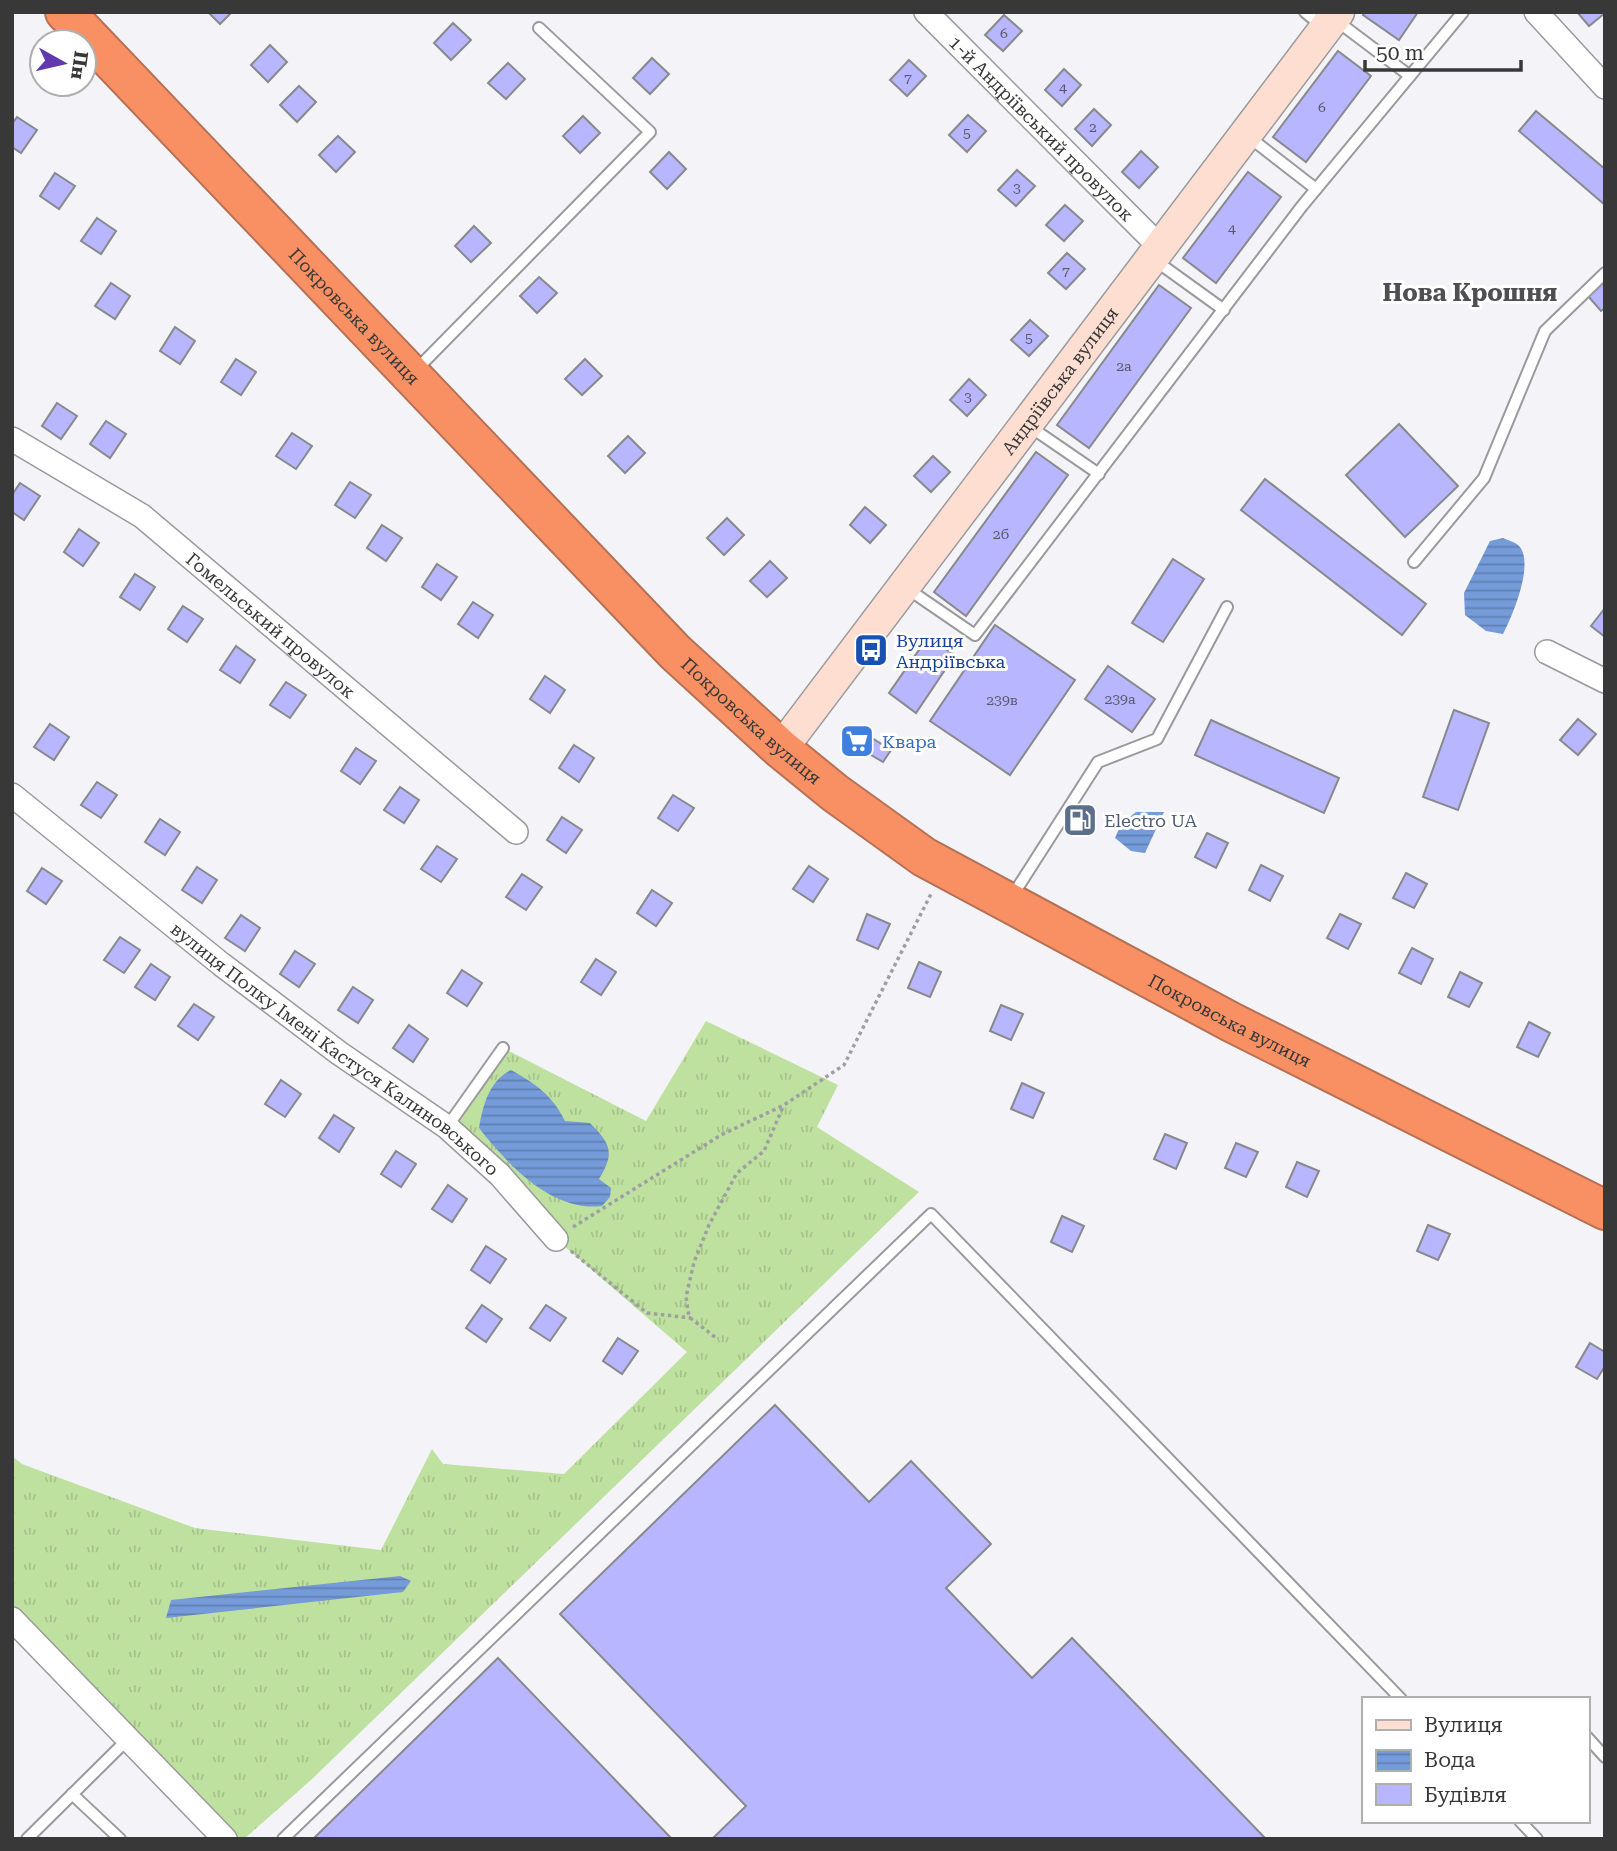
<svg xmlns="http://www.w3.org/2000/svg" width="1617" height="1851" viewBox="0 0 1617 1851" font-family="'Roboto Serif',serif">
<style>
.grass{fill:url(#grass-tufts)}
.water{fill:url(#water-rules)}
.building{fill:#b7b6ff;stroke:#88898c;stroke-width:2}
.lines{fill:none;stroke-linecap:round;stroke-linejoin:round}
.lane-casing{stroke:#9a9a9e;stroke-width:14}
.street-casing{stroke:#9a9a9e;stroke-width:26}
.secondary-casing{stroke:#9a9a9e;stroke-width:35}
.highway-casing{stroke:#b57155;stroke-width:42}
.path{stroke:#9f9fa2;stroke-width:3.5;stroke-dasharray:3.5 3.5;stroke-linecap:butt}
.lane{stroke:#fff;stroke-width:10}
.street{stroke:#fff;stroke-width:23}
.secondary{stroke:#fdded0;stroke-width:32}
.highway{stroke:#f89064;stroke-width:38}
.labels{text-anchor:middle;dominant-baseline:central;stroke-width:6;stroke-linejoin:round;paint-order:stroke}
.number-label{font-size:14px;fill:#58586a}
.street-label{font-size:18px;fill:#383839;stroke:#fff}
.transit-label{font-size:18px;fill:#164399;stroke:#fff;text-anchor:start}
.shop-label{font-size:18px;fill:#366cbe;stroke:#fff;text-anchor:start}
.service-label{font-size:18px;fill:#4e5e75;stroke:#fff;text-anchor:start}
.district-label{font-size:24px;font-weight:bold;fill:#4f4f52;stroke:#fff}
</style>
<defs>
<pattern id="grass-tufts" width="24" height="20" patternUnits="userSpaceOnUse" patternTransform="scale(1.75)"><rect width="24" height="20" fill="#bfe19f"/><path d="M3 7l-1-3M5 7V3M7 7l1-3M15 17l-1-3M17 17v-4M19 17l1-3" fill="none" stroke="#a5c28a"/></pattern>
<pattern id="water-rules" width="6" height="5" patternUnits="userSpaceOnUse" patternTransform="scale(1.75)"><rect width="6" height="5" fill="#759bd9"/><path d="M0 2.5h6" fill="none" stroke="#617fb1"/></pattern>
</defs>
<rect width="100%" height="100%" fill="#f4f4f8"/>
<path class="grass" d="M706,1021L838,1085L817,1127L919,1192L311,1780L244,1839H225L12,1619V1456L22,1464L195,1528L381,1550L432,1449L443,1464L564,1474L687,1352L556,1239L447,1127L503,1048L646,1121Z"/>
<g class="water">
<path d="M1503,538C1507,540 1515,542 1518,545C1536,561 1512,617 1503,634L1486,631L1465,615L1464,593L1490,541Z"/>
<path d="M1136,812H1164L1145,853L1131,851L1115,838L1121,824Z"/>
<path d="M511,1070C535,1083 553,1096 565,1121L590,1123C611,1144 615,1153 599,1179L611,1188L610,1197L602,1206C552,1212 508,1165 479,1128C483,1105 489,1081 511,1070Z"/>
<path d="M400,1576L411,1581L403,1592L166,1618L171,1600Z"/>
</g>
<g class="building">
<path d="M208,12H232L220,24Z"/>
<path d="M1365,12H1418L1399,40L1363,15Z"/>
<path d="M1577,12H1605V13L1589,26Z"/>
<path d="M1004,15L1022,31L1003,51L985,35Z"/>
<path d="M453,23L471,40L451,60L434,43Z"/>
<path d="M270,45L287,62L268,82L251,65Z"/>
<path d="M1338,51L1371,76L1306,162L1273,137Z"/>
<path d="M652,58L669,74L650,94L633,78Z"/>
<path d="M909,60L926,76L907,96L890,80Z"/>
<path d="M508,63L525,79L506,99L488,83Z"/>
<path d="M1064,69L1081,85L1062,106L1045,90Z"/>
<path d="M299,86L316,102L297,122L280,105Z"/>
<path d="M1094,109L1111,125L1092,146L1075,129Z"/>
<path d="M1536,111L1605,169V205L1519,131Z"/>
<path d="M968,115L986,131L967,152L949,135Z"/>
<path d="M583,116L600,133L580,153L563,136Z"/>
<path d="M17,117L37,130L21,153L12,147V124Z"/>
<path d="M338,136L355,152L336,172L319,155Z"/>
<path d="M1141,151L1158,167L1139,188L1122,172Z"/>
<path d="M669,152L686,169L667,189L650,172Z"/>
<path d="M1017,170L1035,186L1016,206L998,190Z"/>
<path d="M1248,172L1281,197L1216,283L1183,258Z"/>
<path d="M55,173L75,186L59,209L40,196Z"/>
<path d="M1065,205L1083,221L1064,241L1046,225Z"/>
<path d="M97,218L116,231L101,254L81,241Z"/>
<path d="M474,226L491,243L471,262L455,246Z"/>
<path d="M1067,253L1085,269L1066,289L1048,273Z"/>
<path d="M539,277L557,293L537,313L520,296Z"/>
<path d="M1605,282V308L1601,311L1588,296Z"/>
<path d="M111,283L130,296L115,319L95,306Z"/>
<path d="M1159,285L1191,308L1089,448L1057,425Z"/>
<path d="M1030,320L1048,336L1029,356L1011,340Z"/>
<path d="M175,327L195,341L180,364L160,351Z"/>
<path d="M236,359L256,372L241,395L221,382Z"/>
<path d="M585,359L602,376L582,395L565,379Z"/>
<path d="M969,379L986,395L967,416L950,400Z"/>
<path d="M57,403L77,416L61,439L42,426Z"/>
<path d="M106,421L126,434L110,458L90,444Z"/>
<path d="M1399,424L1458,486L1405,537L1346,475Z"/>
<path d="M292,433L312,446L296,469L276,456Z"/>
<path d="M628,436L645,453L625,473L608,456Z"/>
<path d="M1036,452L1068,475L966,616L934,592Z"/>
<path d="M933,456L950,472L931,492L914,476Z"/>
<path d="M1265,479L1426,604L1402,635L1241,510Z"/>
<path d="M350,482L371,495L355,518L335,505Z"/>
<path d="M20,483L40,496L24,520L12,512V495Z"/>
<path d="M865,507L886,525L870,543L850,525Z"/>
<path d="M727,518L744,535L724,555L707,538Z"/>
<path d="M382,525L402,538L386,561L367,548Z"/>
<path d="M79,529L99,543L83,566L64,552Z"/>
<path d="M1173,559L1204,579L1163,642L1132,623Z"/>
<path d="M770,561L787,578L767,597L750,581Z"/>
<path d="M437,564L457,577L441,600L422,587Z"/>
<path d="M135,574L155,587L140,610L120,597Z"/>
<path d="M473,602L493,615L478,638L458,624Z"/>
<path d="M183,606L203,619L187,642L168,629Z"/>
<path d="M1605,608V637L1591,626Z"/>
<path d="M995,625L1075,680L1010,775L930,721Z"/>
<path d="M928,637L955,655L916,713L889,693Z"/>
<path d="M236,646L255,660L240,683L220,670Z"/>
<path d="M1108,666L1155,699L1132,732L1085,699Z"/>
<path d="M545,676L565,690L550,713L530,699Z"/>
<path d="M286,682L306,695L290,718L270,705Z"/>
<path d="M1454,710L1489,723L1458,810L1423,797Z"/>
<path d="M1578,719L1596,734L1578,755L1560,740Z"/>
<path d="M1211,720L1339,778L1324,813L1195,755Z"/>
<path d="M50,724L69,737L54,760L34,747Z"/>
<path d="M853,726L891,750L883,762L845,740Z"/>
<path d="M574,745L594,758L579,782L559,768Z"/>
<path d="M356,748L376,761L360,784L341,771Z"/>
<path d="M97,782L117,795L101,818L81,805Z"/>
<path d="M400,787L419,800L404,823L384,810Z"/>
<path d="M673,795L694,808L678,831L658,818Z"/>
<path d="M562,817L582,830L566,853L547,840Z"/>
<path d="M160,819L180,832L165,855L145,842Z"/>
<path d="M1207,833L1228,843L1216,868L1195,857Z"/>
<path d="M437,846L457,859L441,882L421,869Z"/>
<path d="M1261,865L1283,876L1270,901L1249,890Z"/>
<path d="M809,866L828,879L813,902L793,889Z"/>
<path d="M197,867L217,880L202,903L182,890Z"/>
<path d="M42,868L62,881L46,904L27,891Z"/>
<path d="M1406,873L1427,884L1414,908L1393,898Z"/>
<path d="M522,874L542,887L526,910L506,897Z"/>
<path d="M652,890L672,903L656,926L637,913Z"/>
<path d="M867,914L890,924L878,949L857,940Z"/>
<path d="M1340,914L1361,924L1348,949L1327,938Z"/>
<path d="M241,915L260,928L245,951L225,938Z"/>
<path d="M120,937L140,950L124,973L104,960Z"/>
<path d="M1412,948L1433,959L1421,984L1399,973Z"/>
<path d="M295,951L315,964L299,987L280,974Z"/>
<path d="M596,959L616,972L601,995L581,982Z"/>
<path d="M919,962L941,972L930,997L908,988Z"/>
<path d="M151,964L170,977L155,1000L135,987Z"/>
<path d="M462,970L482,983L467,1006L447,993Z"/>
<path d="M1460,972L1482,983L1469,1007L1448,997Z"/>
<path d="M353,987L373,1000L358,1023L338,1010Z"/>
<path d="M194,1004L214,1017L198,1040L178,1026Z"/>
<path d="M1001,1005L1023,1014L1011,1040L990,1031Z"/>
<path d="M1529,1022L1550,1033L1538,1057L1517,1047Z"/>
<path d="M409,1025L428,1039L413,1062L393,1048Z"/>
<path d="M281,1080L301,1094L285,1117L265,1104Z"/>
<path d="M1022,1083L1044,1093L1033,1118L1011,1109Z"/>
<path d="M334,1115L354,1128L339,1152L319,1138Z"/>
<path d="M1165,1134L1187,1143L1176,1169L1154,1159Z"/>
<path d="M1236,1143L1258,1152L1246,1177L1225,1168Z"/>
<path d="M396,1151L416,1164L401,1187L381,1174Z"/>
<path d="M1297,1162L1319,1171L1307,1197L1286,1187Z"/>
<path d="M448,1185L467,1199L452,1222L432,1209Z"/>
<path d="M1062,1216L1084,1226L1072,1252L1051,1242Z"/>
<path d="M1428,1225L1450,1234L1438,1260L1417,1251Z"/>
<path d="M486,1246L506,1259L490,1283L471,1270Z"/>
<path d="M482,1305L502,1319L486,1342L466,1328Z"/>
<path d="M546,1305L566,1318L550,1341L530,1328Z"/>
<path d="M618,1338L638,1351L622,1374L603,1361Z"/>
<path d="M1590,1343L1605,1352V1366L1597,1379L1576,1367Z"/>
<path d="M775,1405L869,1502L911,1461L991,1544L946,1588L1032,1678L1072,1638L1266,1839H712L746,1806L560,1614Z"/>
<path d="M498,1658L672,1839H313Z"/>
</g>
<g class="lines">
<g class="lane-casing">
<g id="lane">
<path d="M1305,12L1322,26"/>
<path d="M1337,21L1410,76"/>
<path d="M1249,137L1316,189"/>
<path d="M1156,261L1224,310"/>
<path d="M415,371L650,132L539,28"/>
<path d="M1029,426L1099,474"/>
<path d="M1414,562L1484,478L1545,331L1605,273"/>
<path d="M905,587L975,635L1302,206L1463,12"/>
<path d="M1011,898L1098,762L1157,739L1227,607"/>
<path d="M447,1127L503,1048"/>
<path d="M1587,1737L1605,1757"/>
<path d="M72,1794L120,1839"/>
<path d="M1520,1821L1537,1839"/>
<path d="M27,1839L128,1739"/>
<path d="M283,1839L931,1214L1401,1699"/>
</g>
</g>
<g class="street-casing">
<g id="street">
<path id="s1" d="M926,12L1159,246"/>
<path d="M1536,12L1605,87"/>
<path id="s2" d="M12,439L142,516L516,832"/>
<path d="M1547,652L1605,681"/>
<path id="s3" d="M12,795L221,964L339,1053L447,1127L500,1175L556,1239"/>
<path d="M12,1619L225,1839"/>
</g>
</g>
<g class="secondary-casing">
<g id="secondary">
<path id="s4" d="M781,749L1338,12"/>
</g>
</g>
<g class="highway-casing">
<g id="highway">
<path id="s5" d="M65,12L675,652L781,749L835,793L924,857L1231,1022L1605,1210"/>
</g>
</g>
<g class="path">
<path d="M573,1227L721,1135L784,1105L844,1065L932,892"/>
<path d="M571,1251L647,1313L691,1318"/>
<path d="M715,1337L689,1317L686,1297L694,1262L709,1225L737,1173L764,1151L783,1107"/>
</g>
<use href="#lane" class="lane"/>
<use href="#street" class="street"/>
<use href="#secondary" class="secondary"/>
<use href="#highway" class="highway"/>
</g>
<defs>
<g id="bus-square" transform="scale(1.75)"><rect x="-9" y="-9" width="18" height="18" rx="4" fill="#1a4fb4" stroke="#fff"/><path d="M-5-6H5V4H4V6H2V4H-2V6H-4V4H-5ZM-3.5-4V0h7V-4ZM-3.5 1.2v1.5H-2V1.2ZM2 1.2v1.5H3.5V1.2Z" fill="#fff"/></g>
<g id="supermarket-square" transform="scale(1.75)"><rect x="-9" y="-9" width="18" height="18" rx="4" fill="#3f7fe0" stroke="#fff"/><path d="M-6-5.5h2.5l.6 2H6L4.5 2H-2.5L-4.4-4H-6ZM-1.5 3.2a1.3 1.3 0 1 0 .1 0ZM3 3.2a1.3 1.3 0 1 0 .1 0Z" fill="#fff"/></g>
<g id="fuel-square" transform="scale(1.75)"><rect x="-9" y="-9" width="18" height="18" rx="4" fill="#5c6f8a" stroke="#fff"/><path d="M-5.5-6h7V0h2V4h1.3V-2.5L3-4.5l.8-.8L6-3V5H2.5V1h-1V6h-7ZM-4.2-4.7v3.2H.2V-4.7Z" fill="#fff"/></g>
</defs>
<g fill-rule="evenodd">
<use href="#bus-square" x="871" y="650"/>
<use href="#supermarket-square" x="857" y="741"/>
<use href="#fuel-square" x="1080" y="820"/>
</g>
<g class="labels">
<g class="number-label">
<text x="1004" y="33">6</text>
<text x="908" y="78">7</text>
<text x="1063" y="87">4</text>
<text x="1322" y="107">6</text>
<text x="1093" y="127">2</text>
<text x="967" y="133">5</text>
<text x="1017" y="188">3</text>
<text x="1232" y="228">4</text>
<text x="1066" y="271">7</text>
<text x="1029" y="338">5</text>
<text x="1124" y="366">2а</text>
<text x="968" y="397">3</text>
<text x="1001" y="534">2б</text>
<text x="1120" y="699">239а</text>
<text x="1002" y="700">239в</text>
</g>
<g class="street-label">
<text stroke="none"><textPath href="#s1" startOffset="164">1-й Андріївський провулок</textPath></text>
<text stroke="none"><textPath href="#s5" startOffset="420">Покровська вулиця</textPath></text>
<text stroke="none"><textPath href="#s4" startOffset="462">Андріївська вулиця</textPath></text>
<text stroke="none"><textPath href="#s2" startOffset="320">Гомельський провулок</textPath></text>
<text stroke="none"><textPath href="#s5" startOffset="987">Покровська вулиця</textPath></text>
<text stroke="none"><textPath href="#s5" startOffset="1554">Покровська вулиця</textPath></text>
<text stroke="none"><textPath href="#s3" startOffset="411">вулиця Полку Імені Кастуся Калиновського</textPath></text>
</g>
<g class="transit-label">
<text x="896" y="640">Вулиця<tspan x="896" dy="21">Андріївська</tspan></text>
</g>
<g class="shop-label">
<text x="882" y="741">Квара</text>
</g>
<g class="service-label">
<text x="1104" y="820">Electro UA</text>
</g>
<g class="district-label">
<text x="1470" y="293">Нова Крошня</text>
</g>
</g>
<rect width="1617" height="1851" fill="none" stroke="#383839" stroke-width="28"/>
<rect x="1362" y="1697" width="228" height="126" fill="#ffffff" stroke="#afafb0" stroke-width="2"/>
<rect x="1376" y="1720" width="35" height="10" fill="#fdded0" stroke="#afafb0" stroke-width="2"/>
<text x="1424" y="1732" font-size="21" fill="#383839">Вулиця</text>
<rect x="1376" y="1750" width="35" height="21" fill="url(#water-rules)" stroke="#afafb0" stroke-width="2"/>
<text x="1424" y="1767" font-size="21" fill="#383839">Вода</text>
<rect x="1376" y="1784" width="35" height="21" fill="#b7b6ff" stroke="#afafb0" stroke-width="2"/>
<text x="1424" y="1802" font-size="21" fill="#383839">Будівля</text>
<g transform="translate(63 63) rotate(98)"><circle r="33" fill="#ffffff" stroke="#afafb0" stroke-width="2"/>
<path d="M0-5L12 26L0 18L-12 26Z" fill="#6238af"/>
<text y="-10" font-size="19" font-weight="bold" text-anchor="middle" fill="#383839">Пн</text>
</g>
<path d="M1365 60v10h156v-10" fill="none" stroke="#383839" stroke-width="3.5"/>
<text x="1376" y="60" font-size="21" fill="#383839" stroke="#ffffff" stroke-width="5" paint-order="stroke">50 m</text>
</svg>
